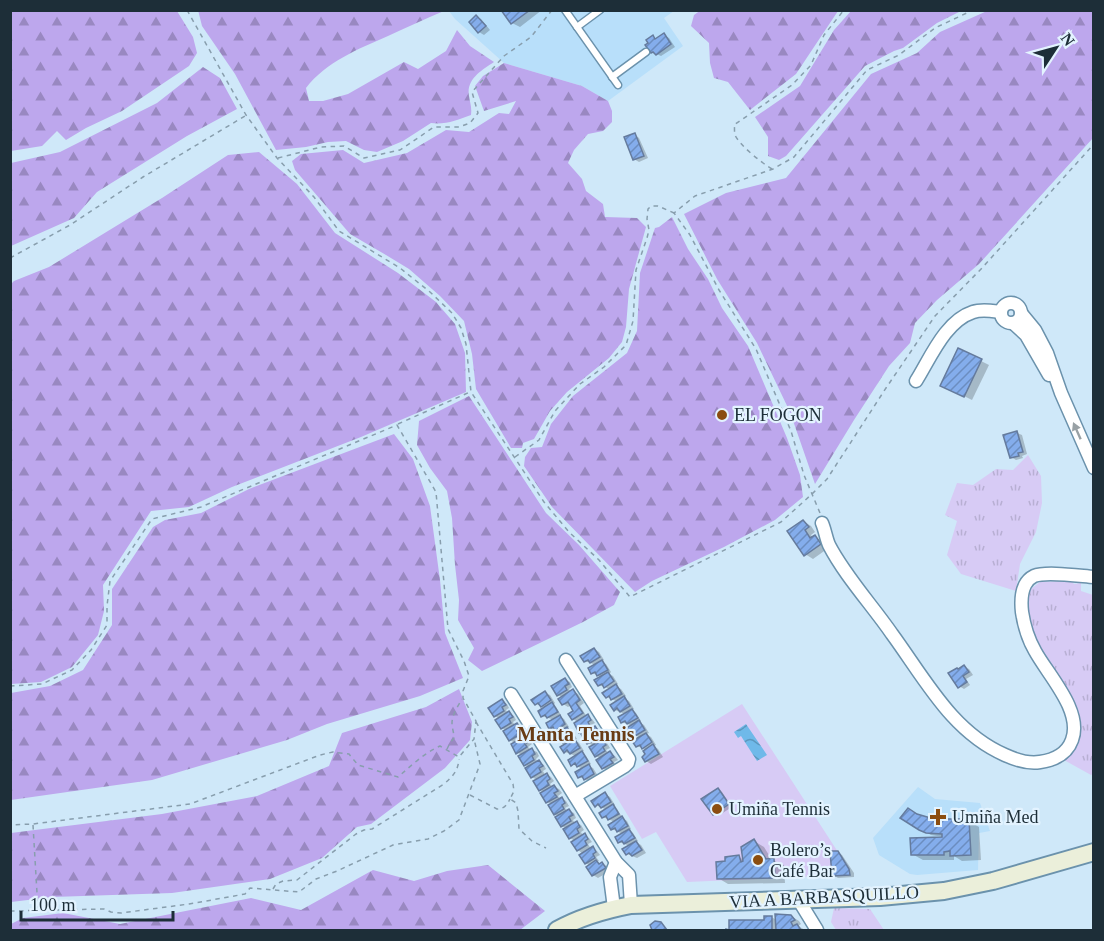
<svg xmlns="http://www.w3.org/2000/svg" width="1104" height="941" viewBox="0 0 1104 941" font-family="Georgia,serif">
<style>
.built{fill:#b8dffa}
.grass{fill:url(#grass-tufts)}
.forest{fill:url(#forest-firs)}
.park{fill:#d7cbf5}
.water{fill:url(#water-waves)}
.shadow{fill:#0003}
.building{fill:url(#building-hatch);stroke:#657b9d;stroke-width:1.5}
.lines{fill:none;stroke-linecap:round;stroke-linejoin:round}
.lane-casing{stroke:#6b92ac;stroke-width:9}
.street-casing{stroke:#6b92ac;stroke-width:15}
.secondary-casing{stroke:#6b92ac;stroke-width:20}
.path{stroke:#889ead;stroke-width:1.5;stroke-dasharray:4.5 4.5;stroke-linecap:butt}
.lane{stroke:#fff;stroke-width:6}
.street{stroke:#fff;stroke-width:12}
.secondary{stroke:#ebefda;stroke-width:16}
.oneway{fill:#99a1a5}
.poi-dot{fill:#8b4d10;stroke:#e3f3ff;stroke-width:2}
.labels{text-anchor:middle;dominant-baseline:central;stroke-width:4.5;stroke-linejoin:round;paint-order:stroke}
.poi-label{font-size:18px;fill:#1d2e38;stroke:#e3f3ff;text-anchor:start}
.street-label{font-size:18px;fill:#1d2e38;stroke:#e3f3ff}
.neighbourhood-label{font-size:20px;font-weight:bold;fill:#683c16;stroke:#e3f3ff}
</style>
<defs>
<pattern id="grass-tufts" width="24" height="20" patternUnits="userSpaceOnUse" patternTransform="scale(1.5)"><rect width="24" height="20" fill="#d7cbf5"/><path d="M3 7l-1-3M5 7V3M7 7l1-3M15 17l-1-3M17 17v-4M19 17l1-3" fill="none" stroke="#b8afd3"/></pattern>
<pattern id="forest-firs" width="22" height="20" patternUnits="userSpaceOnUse" patternTransform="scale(1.5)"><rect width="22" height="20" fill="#bda7ed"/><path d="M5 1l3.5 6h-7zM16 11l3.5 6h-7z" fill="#9988c1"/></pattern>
<pattern id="water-waves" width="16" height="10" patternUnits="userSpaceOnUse" patternTransform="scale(1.5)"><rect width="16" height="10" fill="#6fb9e9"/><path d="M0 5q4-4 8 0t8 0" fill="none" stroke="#5b97be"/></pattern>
<pattern id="building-hatch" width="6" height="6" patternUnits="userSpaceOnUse" patternTransform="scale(1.5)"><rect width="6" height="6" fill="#84adec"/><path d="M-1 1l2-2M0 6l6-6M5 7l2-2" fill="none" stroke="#6b8dc0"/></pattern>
</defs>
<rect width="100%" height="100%" fill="#cfe8f9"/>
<g class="built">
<path d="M449,11H674L664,18L683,46L608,101L582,86L504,63L455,19Z"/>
<path d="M918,787L935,799L980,803L990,831L979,833L978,870L917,875L910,874L879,855L873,838Z"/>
</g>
<g class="grass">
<path d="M1028,455L1041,476L1042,503L1036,532L1020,564L1016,591L961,574L947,555L957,521L945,515L957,483L973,485L996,469L1013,470Z"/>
<path d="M1070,579L1074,584L1081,583V591L1093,595L1094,597V773L1091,775L1064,760L1071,749L1077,737L1028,623L1027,597L1031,589L1040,582L1063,581Z"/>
<path d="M834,908L870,909L884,930H836L831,922Z"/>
</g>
<g class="forest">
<path d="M11,10L177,11L193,37L197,53L189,66L122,111L86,128L66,140L57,131L42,146L11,151Z"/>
<path d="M198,10L444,11C425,19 407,27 388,36C358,49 326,62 306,88L309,101H323L348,94L404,62L418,69L446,51L457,30L470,46L494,62C482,70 466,79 469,96C470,103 472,107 471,115C458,120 445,125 431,123L403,141L377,152L364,150L346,141L328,142L306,147L276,150L235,74L202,26Z"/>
<path d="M701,10H838V11L796,74L750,110L728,82L714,78L710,63L709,43L691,26L694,15Z"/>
<path d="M851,11H961L937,23L903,48L894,51L865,66L786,156L779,160L768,156V137L755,117L800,86L834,30Z"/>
<path d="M987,11H1093V138L979,264L937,300L915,323L910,343L889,366L854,420L815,484L790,412L757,343L717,279L684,214L726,193L786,178L871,74L917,53L940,32Z"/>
<path d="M504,63L582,86L608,101L612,111V122L603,131L588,134L574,150L568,163L582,179L586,191L603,204L605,217L637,218L646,227L629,289L626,327L622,342L609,358L567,392L550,411L534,439L523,443L522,448H511L476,389L472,354L464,321L440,296L409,269L386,255L350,234L295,170L292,161L301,154L343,150L364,163L407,153L446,130L469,132L499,113L509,114L516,101L484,111L475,86L483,76Z"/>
<path d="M203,67L220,78L237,109L187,136L97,192L74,218L11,246V163L60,152L157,103Z"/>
<path d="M259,152L297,184L335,233L398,273L436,302L455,324L465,353L466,392L361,437L232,487L189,507L151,511L103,585L104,611L98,635L72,667L41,682L11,684V284L14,281L49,267L162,198L228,155Z"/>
<path d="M672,217L688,249L708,279L722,308L748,346L787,438L800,475L803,497L775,520L724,547L652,581L635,592L552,507L524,466L525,457L531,448L542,447L551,424L573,396L627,353L637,331L640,273L655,228L659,227Z"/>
<path d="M469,396L546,513L579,545L620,592L614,605L583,622L482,671L468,660L474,648L458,620L459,600L455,565L452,518L447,491L430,468L417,445L419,421Z"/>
<path d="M394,434L413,459L430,506L440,580L445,633L463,678L420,696L327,724L287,740L152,780L11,800V693L50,686L83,670L112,625V589L153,527L165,520L201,513L249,489Z"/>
<path d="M459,689L472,722L470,740L445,768L371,824L357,827L322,858L270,879L172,893L53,897L11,902V833L162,814L257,796L329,766L342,733L426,707Z"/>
<path d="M488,865L545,911L520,930H11V924L23,918L63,913L120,924L251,898L301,910L373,870L414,881L447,871Z"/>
</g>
<path class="park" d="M742,704L849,869L850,875L687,882L656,832L642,839L610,786Z"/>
<path class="water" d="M746,724L767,755L757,761L741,736L738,738L734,732Z"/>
<g class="shadow">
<path d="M504,10H542L520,27L512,23Z"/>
<path d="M477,17L481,19L490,30L484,35L479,32Z"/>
<path d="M664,35L669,38L675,47L661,56L652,52L650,44L653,37L657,40Z"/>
<path d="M635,135L639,138L648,158L639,162L634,159Z"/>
<path d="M959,350L989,365L972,400L950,389Z"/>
<path d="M1017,433L1022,435L1027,454L1022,456L1023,458L1016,460L1011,457Z"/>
<path d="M803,521L811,526L815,532L811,535L813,538L815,537L822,541L827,549L813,559L805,554Z"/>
<path d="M594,649L599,652L604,660L601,662L606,664L611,672L609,674L613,676L618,684L615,686L621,689L626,696L623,698L629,701L634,709L632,710L636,713L641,721L639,722L644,725L649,733L646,734L651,737L656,745L654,746L658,749L663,757L651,764L646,761L647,750L637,746L641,738L630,733L633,726L622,722L625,714L615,710L618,702L607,697L610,689L599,685L602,677L592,673L596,665L585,661Z"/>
<path d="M964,667L969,669L973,675L966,679L970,685L964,689L959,686V670Z"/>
<path d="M565,680L570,682L572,687L569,689L571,693L573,691L578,694L584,703L580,706L587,717L592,719L595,723L591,725L594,729L596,728L600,730L603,735L599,737L602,741L607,743L610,748L606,750L609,754L610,753L615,756L618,760L614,762L616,766L608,771L603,768L598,760L601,759L596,756L594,746L588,743L585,734L581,731L578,722L573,719L576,712L571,705L568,707L563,704V698L558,695Z"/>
<path d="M545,693L550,695L555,703L553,705L556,707L561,715L559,716L564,719L569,727L567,728L572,731L577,739L575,740L579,743L584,751L581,752L586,756L591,764L588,766L593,768L598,776L590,781L579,777L583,769L572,764L576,756L565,752L568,744L558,740L561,732L550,728L554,720L543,716L546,708L536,704Z"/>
<path d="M502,701L507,704L509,708L506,710L508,714L509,713L514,716L516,720L513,722L515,726L517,725L522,727L524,731L521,734L523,738H525L529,740L532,744L528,747L531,750H532L537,752L539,756L536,759L538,763L539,762L544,765L546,769L543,771L545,775L547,774L551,777L554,781L550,784L553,788L554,787L559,789L562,793L558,796L560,799L562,798L566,801L569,806L565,808L568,812L569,811L574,813L576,818L573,820L575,824L577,823L581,825L584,830L581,832L583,836L585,835L589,838L592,842L588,844L591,849L593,848L597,851L600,855L596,857L599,861L596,862L607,866L610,871L598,878L593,875L590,866L586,863L583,854L578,850L575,841L570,838L567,829L562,826L560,817L555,814L552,804L547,802L545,792L540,790L537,780L532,777L530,767L525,765L522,755L518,753L515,743L510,740L507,731L502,728L500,719L495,716Z"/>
<path d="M718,789L722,792L732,807L718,816L714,814Z"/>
<path d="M605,794L610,797L615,805L613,806L617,809L622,817H621L627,821L631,829L629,830L633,833L638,841L636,842L641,845L646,853L637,858L627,854L630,846L619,842L623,834L612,829L610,825L615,822L603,817L601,813L607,810L596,805Z"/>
<path d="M921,817L933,821H969L979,827L981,860L962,861L954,856V860H923L912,854L943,837L931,835L920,829Z"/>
<path d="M754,841L764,847L772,860L784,865L785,883L728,884L718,878L726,862L739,857L744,860Z"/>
<path d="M837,852L842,855L854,873V877L838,878L833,875Z"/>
<path d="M791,916L799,921L801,924L798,926L805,930H731L730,922L766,921L771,917L777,920Z"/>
</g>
<g class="building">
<path d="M501,10H530L511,24Z"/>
<path d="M476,15L486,26L478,33L469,22Z"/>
<path d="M664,33L671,44L656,55L653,52L651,53L645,45L648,43L646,40L653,35L655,39Z"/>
<path d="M635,133L644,156L633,160L624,137Z"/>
<path d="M958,348L982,359L964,397L940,386Z"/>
<path d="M1017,431L1023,452L1018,453L1019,456L1010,458L1003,435Z"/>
<path d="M803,520L809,527L805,530L810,538L815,535L821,544L804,556L787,531Z"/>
<path d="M594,648L600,657L590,663L588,660L584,662L580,656Z"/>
<path d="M602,660L608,670L597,676L595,672L591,674L588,668Z"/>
<path d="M964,665L969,672L963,676L967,682L958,688L948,673L957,668L958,669Z"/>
<path d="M608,672L614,681L604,688L602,684L598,686L594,680Z"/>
<path d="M565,678L569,684L565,686L567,690L557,696L551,686Z"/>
<path d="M616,684L622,694L611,700L609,696L606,698L602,693Z"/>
<path d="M573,689L580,700L576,703L583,713L572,720L568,714L573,711L568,702L562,705L558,699Z"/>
<path d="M545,691L551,700L541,707L538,703L535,705L531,700Z"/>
<path d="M624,696L630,706L620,712L617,708L614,711L610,705Z"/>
<path d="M502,699L506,705L502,707L504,711L494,717L488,708Z"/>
<path d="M552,702L558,712L547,718L545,715L541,717L538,711Z"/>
<path d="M632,709L638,718L627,724L625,721L621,723L618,717Z"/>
<path d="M509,711L513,717L509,719L511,723L501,729L495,720Z"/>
<path d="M588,714L591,720L588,722L590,726L579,733L574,723Z"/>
<path d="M560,715L565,724L555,731L553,727L549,729L546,723Z"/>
<path d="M639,720L645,730L635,736L632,732L629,734L625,729Z"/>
<path d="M517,723L521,729L517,731L519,735L509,741L503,731Z"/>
<path d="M595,726L599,732L595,734L598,738L587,744L581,734Z"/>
<path d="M567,727L573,736L563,743L560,739L557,741L553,735Z"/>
<path d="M646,733L652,742L642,749L640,745L636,747L632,741Z"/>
<path d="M525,736L528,742L525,744L527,747L516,754L511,744Z"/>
<path d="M574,738L580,748L570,754L567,750L564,753L560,747Z"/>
<path d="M603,739L606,745L603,747L605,751L595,757L589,747Z"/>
<path d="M653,744L659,754L645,762L642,757L645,754L643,751Z"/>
<path d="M532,748L535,754L532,756L534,760L524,766L518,756Z"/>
<path d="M582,751L588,761L577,767L575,763L571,766L568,760Z"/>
<path d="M610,751L614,757L610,759L613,763L602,769L596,760Z"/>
<path d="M539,760L543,766L539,768L541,772L531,778L525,768Z"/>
<path d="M589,764L594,774L584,780L582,776L578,778L575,772Z"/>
<path d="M547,773L550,779L547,781L549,785L539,791L533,781Z"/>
<path d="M554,785L558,791L554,793L557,797L546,803L540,793Z"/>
<path d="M718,788L729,804L713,815L701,799Z"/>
<path d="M605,792L611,802L601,808L598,804L595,807L591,801Z"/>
<path d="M562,797L565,803L562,805L564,809L554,815L548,805Z"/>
<path d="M613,804L619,814L608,820L606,816L602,818L599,813Z"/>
<path d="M908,808L917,814L934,819H969L971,855L950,856V851L944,852V855H911L910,838L942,837V834L926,833L919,830L900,818Z"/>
<path d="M569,809L573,815L569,817L571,821L561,827L555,817Z"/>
<path d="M622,816L628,826L617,832L615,828L611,830L608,825Z"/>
<path d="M577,821L580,827L577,829L579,833L569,839L563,829Z"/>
<path d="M629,829L635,838L624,844L622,841L618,843L615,837Z"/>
<path d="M585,833L588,839L585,841L587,845L577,851L571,842Z"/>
<path d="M754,839L766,859L774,858L775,878L717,879L716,862L725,861V857L739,855L741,862L743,861L741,847Z"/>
<path d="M636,841L642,850L632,856L629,853L626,855L622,849Z"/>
<path d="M593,846L596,852L593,854L595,858L585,864L579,855Z"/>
<path d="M830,851H838L849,869L850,875L832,876Z"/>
<path d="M596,860L599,864L602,862L606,868L592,876L586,867Z"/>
<path d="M775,914L791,915L795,920L791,922L793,926L797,924L801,930H776Z"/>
<path d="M764,916H772V930H726V929L729,930V920H764Z"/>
<path d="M655,921L661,922L667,930H652L650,925Z"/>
</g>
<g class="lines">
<g class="lane-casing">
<g id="lane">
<path d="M565,10L618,85"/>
<path d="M577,27L600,10"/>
<path d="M612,77L646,52"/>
</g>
</g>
<g class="street-casing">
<g id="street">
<circle cx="1011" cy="313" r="10"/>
<path d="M1021,313L1035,330L1047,353L1061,393L1094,468"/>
<path d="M1013,323L1026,335L1049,375"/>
<path d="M916,381C930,359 945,321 973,312C982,309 992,311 1001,312"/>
<path d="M822,523C825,530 826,538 829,545C845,576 872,605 892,634C925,679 952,732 1005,755C1016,760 1028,764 1040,762C1054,760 1067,754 1072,740C1083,711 1048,675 1035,651C1028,639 1024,625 1022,612C1021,603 1021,593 1025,585C1027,581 1030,578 1034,576C1046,571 1080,576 1094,577"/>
<path d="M566,660L629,759L628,763L625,766L575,796"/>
<path d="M511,694L616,862L629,875L631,905"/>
<path d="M798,899L817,930"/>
<path d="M614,908L610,877L616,862"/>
</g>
</g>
<g class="secondary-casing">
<path id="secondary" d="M557,930C580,917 605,910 631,905L880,897L944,891L993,881L1094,852"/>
</g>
<g class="path">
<path d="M187,10L246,115L277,158L314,197L339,231L400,268L430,292L452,313L461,328L466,344L471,392L544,502L569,532L599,560L630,597L781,522L812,494L827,479L886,388L935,316L982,268L1094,144"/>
<path d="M278,158L321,147L344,146L364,158L400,150L434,127H459L470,123L478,113L472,92L504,56L531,37L552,10"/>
<path d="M772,169C762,163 740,146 735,135C734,132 735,128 734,125L792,85L811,65L824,35L844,10"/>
<path d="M10,258L70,225L143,177L245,116"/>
<path d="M398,424L470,392"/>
<path d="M515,457L539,440L555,411L580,384L604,367L626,345L633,321L636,270L647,238L649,230L647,219L648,209L651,206H658L674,213"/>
<path d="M820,513L804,475L791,431L756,349L719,290L690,235L674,213L695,196L773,169L794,157L867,70L899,55L935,28L973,10"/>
<path d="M10,686L42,684L72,670L91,650L107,625V606L110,581L152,519L201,507L397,425L436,492L448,629L464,661L469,676L463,691V698L476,721L474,739L459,757L440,746C424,753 411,766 398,777L358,765L349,754L333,752L320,755L190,804L33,824L10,825"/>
<path d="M476,722L513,784L514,791L510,799L516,803L518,811L519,829L532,841L546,848"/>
<path d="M447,749L450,743L454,738C454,733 452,728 452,723C452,715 458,706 462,699"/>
<path d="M470,795L497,809C504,809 507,805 510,799"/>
<path d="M33,825L38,910"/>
<path d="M273,889L276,884L283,881L297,880L356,834L364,830L372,829L444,784C453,776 458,771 459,759"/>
<path d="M10,911L104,909L111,912L121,913L189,904L223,898L245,894L250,888L299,892L316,879L337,871L393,845L428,839L444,831L459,820L480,764L474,739"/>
</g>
<use href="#lane" class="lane"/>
<use href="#street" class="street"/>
<use href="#secondary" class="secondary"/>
</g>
<defs><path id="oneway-solid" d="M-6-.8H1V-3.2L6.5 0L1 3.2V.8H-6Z" transform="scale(1.5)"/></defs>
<use class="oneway" href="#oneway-solid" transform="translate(1077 431) rotate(-114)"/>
<g class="poi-dot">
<circle cx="722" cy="415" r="6"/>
<circle cx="717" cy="809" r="6"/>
<path d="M935 808h6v6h6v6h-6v6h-6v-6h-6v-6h6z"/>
<circle cx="758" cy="860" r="6"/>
</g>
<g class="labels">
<g class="poi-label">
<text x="734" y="415">EL FOGON</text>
<text x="729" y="809">Umiña Tennis</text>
<text x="952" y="817">Umiña Med</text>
<text x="770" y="850">Bolero’s<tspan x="770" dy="21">Café Bar</tspan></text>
</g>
<g class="street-label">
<text transform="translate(824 897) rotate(-3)">VIA A BARBASQUILLO</text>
</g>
<g class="neighbourhood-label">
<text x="576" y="734">Manta Tennis</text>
</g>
</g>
<rect width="1104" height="941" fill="none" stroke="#1d2e38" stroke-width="24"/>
<g transform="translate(1056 48) rotate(54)" stroke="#e3f3ff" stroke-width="4.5" paint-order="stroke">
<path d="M0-4.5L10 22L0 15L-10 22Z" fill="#1d2e38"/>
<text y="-9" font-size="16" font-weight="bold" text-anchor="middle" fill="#1d2e38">N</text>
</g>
<path d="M21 911v9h152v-9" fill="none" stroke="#1d2e38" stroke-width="3"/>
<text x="30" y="911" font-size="18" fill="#1d2e38" stroke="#e3f3ff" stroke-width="4.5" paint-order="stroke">100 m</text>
</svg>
